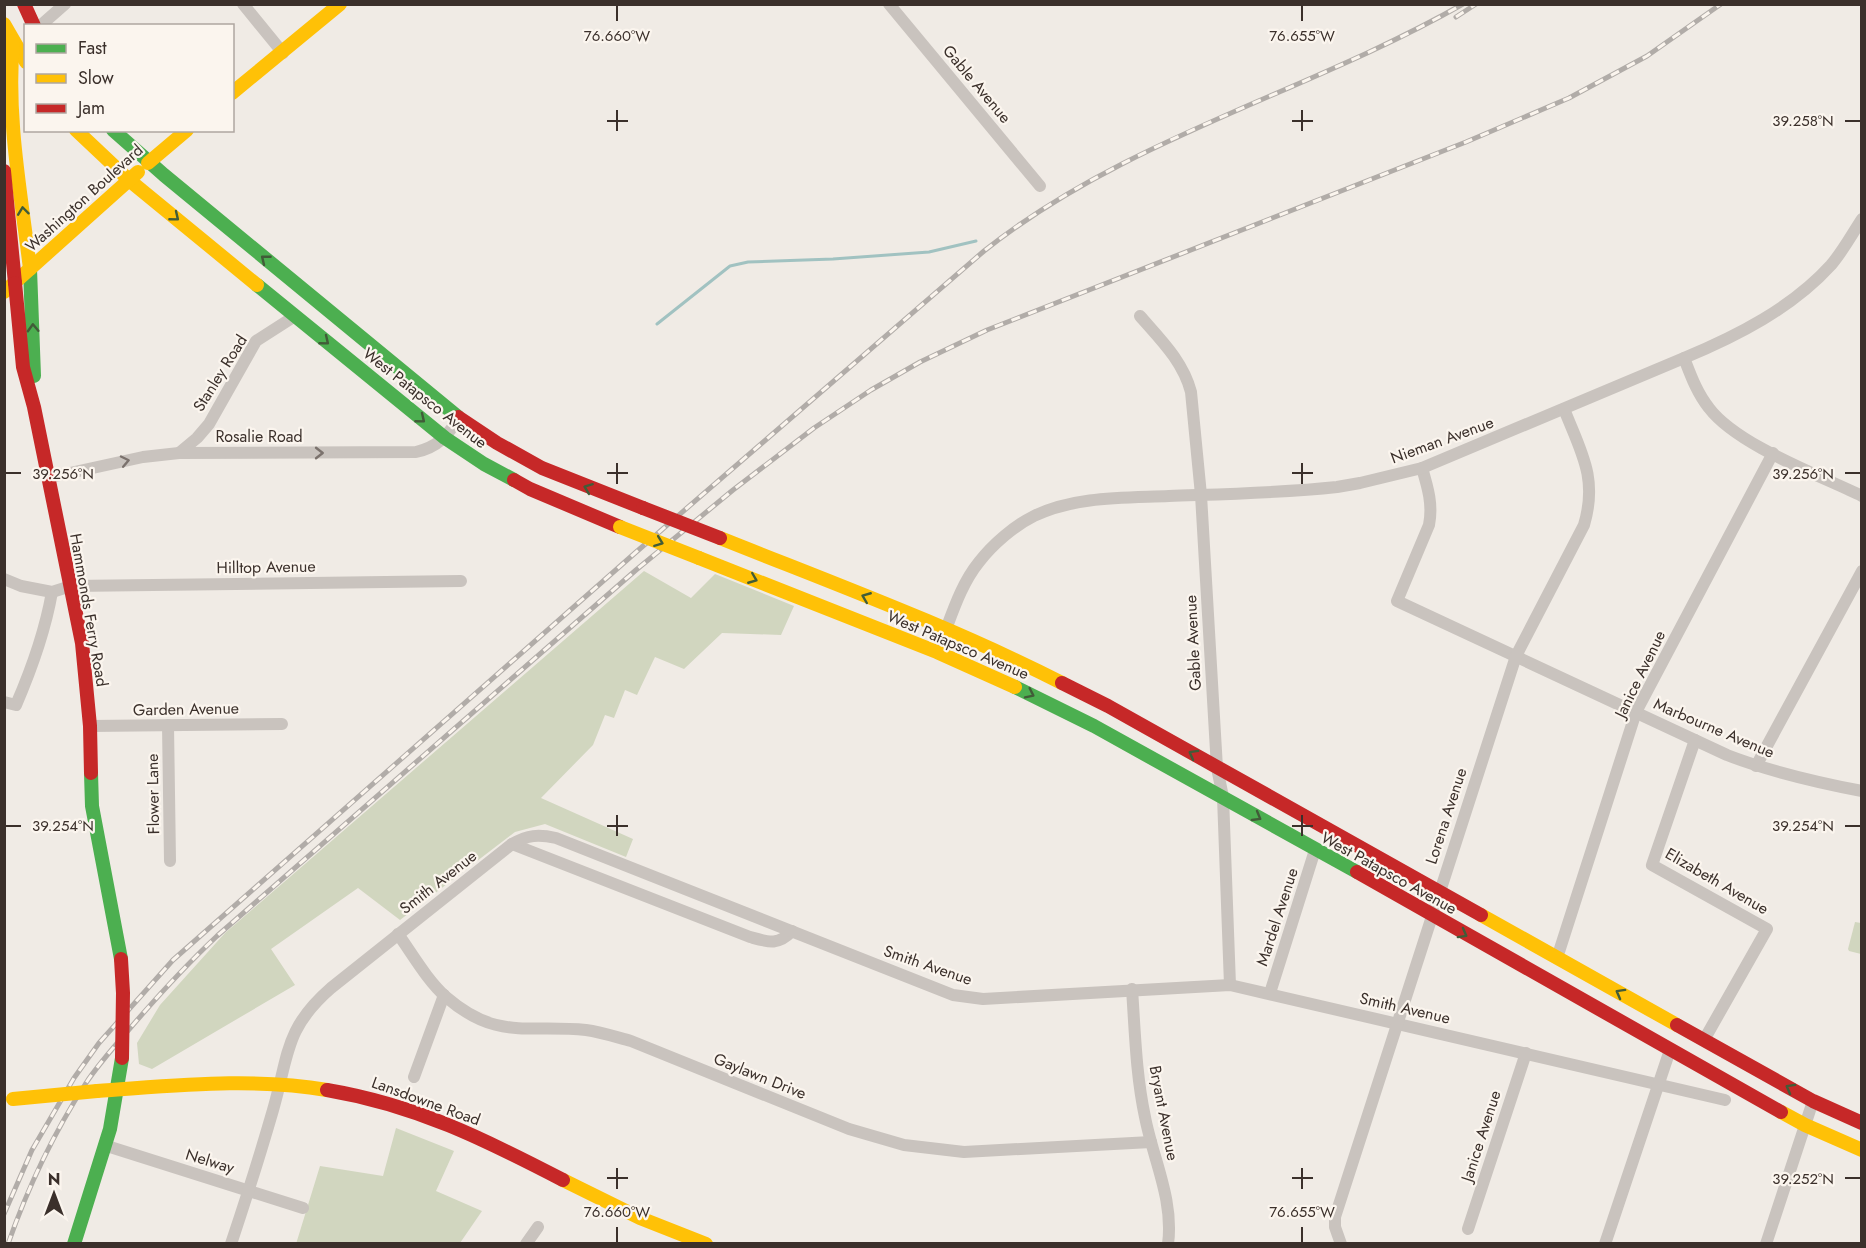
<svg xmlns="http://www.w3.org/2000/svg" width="1866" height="1248" viewBox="0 0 1866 1248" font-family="Jost,sans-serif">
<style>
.green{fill:#d1d6bf}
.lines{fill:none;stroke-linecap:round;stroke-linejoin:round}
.stream{stroke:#a1c2c1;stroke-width:3}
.street{stroke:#c9c3be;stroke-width:12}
.fast{stroke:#4caf50;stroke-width:14}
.slow{stroke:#ffc107;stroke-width:14}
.jam{stroke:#c62828;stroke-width:14}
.rail-casing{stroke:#b1aca8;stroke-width:5}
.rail{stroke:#fbf5ee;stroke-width:3;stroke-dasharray:9;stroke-linecap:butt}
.slow-bridge{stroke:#ffc107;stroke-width:14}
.jam-bridge{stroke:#c62828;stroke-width:14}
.oneway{stroke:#415c38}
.oneway2{stroke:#7b726d}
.ticks{fill:none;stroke:#3b302b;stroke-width:2}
.labels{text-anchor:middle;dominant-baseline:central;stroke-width:4.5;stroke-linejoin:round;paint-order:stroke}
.street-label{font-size:16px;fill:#3b302b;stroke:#fbf5ee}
.ticks-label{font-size:15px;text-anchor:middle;fill:#3b302b;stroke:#fbf5ee;stroke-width:4.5;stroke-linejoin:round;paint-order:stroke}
</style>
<rect width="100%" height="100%" fill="#f0ebe5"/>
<g class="green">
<path d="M644,571L691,598L715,574L794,606L781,635L722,633L684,669L655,657L637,695L625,690L614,718L605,715L593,745L541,798L633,839L626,857L545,824L515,832L400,920L358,888L271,949L295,985L152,1069L139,1064L137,1043L160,1005L225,933Z"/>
<path d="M1855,922L1861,923V954L1849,951L1848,949Z"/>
<path d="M396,1128L454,1151L436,1191L482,1211L460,1243L296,1244L320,1166L383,1176Z"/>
</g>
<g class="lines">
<path class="stream" d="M657,324L730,266L748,262L833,259L929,252L976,241"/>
<g class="street">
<path d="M243,4L283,53"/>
<path d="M889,4L1040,186"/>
<path d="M40,26L65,4"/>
<path d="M1140,316C1160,339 1183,361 1191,392L1201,495L1217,768L1223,797L1230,985"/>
<path d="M1684,358C1691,376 1697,393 1709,408C1737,445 1819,475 1862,496"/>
<path d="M179,453L197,438L209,424L256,341L295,316"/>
<path d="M1422,468C1428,488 1433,505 1429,525L1397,601L1727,755C1771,772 1815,782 1862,791"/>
<path d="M47,478L143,457L179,453L416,452C438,447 447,436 459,418"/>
<path d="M4,579L21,586L52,592L71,586L461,581"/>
<path d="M937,652C950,622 958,588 979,562C993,544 1014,526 1034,516C1076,496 1124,498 1169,496C1225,494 1281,493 1337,487L1360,483L1422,468L1684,358C1737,336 1792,308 1831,265C1843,251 1852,234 1862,219"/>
<path d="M4,702L16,705C32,668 45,632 52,592"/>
<path d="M168,725L170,861"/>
<path d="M90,726L282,724"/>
<path d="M1695,740L1652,865L1767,929L1704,1040"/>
<path d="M1756,766L1862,571"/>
<path d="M512,844L750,937C768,942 778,946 792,931"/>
<path d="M398,934C413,955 427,980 446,997C497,1041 527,1024 586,1030C601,1032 616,1037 631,1041L849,1129L904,1145L964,1152L1151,1142"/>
<path d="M1557,958L1636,712L1773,453"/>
<path d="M1132,989C1135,1032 1136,1075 1145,1117C1153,1159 1174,1200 1168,1244"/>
<path d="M1270,993L1315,850"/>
<path d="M414,1077L444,995"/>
<path d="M107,1146L303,1208"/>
<path d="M1468,1229L1526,1053"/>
<path d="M231,1244C246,1199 260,1155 273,1110C289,1055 284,1029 331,988L512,844C528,835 538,834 556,838L953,995L983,999L1230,985L1725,1100"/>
<path d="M526,1244L538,1227"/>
<path d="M1341,1244L1335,1227V1217L1516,656L1584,525C1598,478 1581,452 1564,409"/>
<path d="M1605,1244L1670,1050"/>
<path d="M1766,1244L1813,1101"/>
</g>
<g class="fast">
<path d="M113,130L164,175L458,417"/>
<path d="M30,269L34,376"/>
<path d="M257,285L445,438L484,464L514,480"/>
<path d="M1015,687L1094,726L1357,872"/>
<path d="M91,773L92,806L121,959"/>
<path d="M74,1244L110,1129L122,1058"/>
</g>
<g class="slow">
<path d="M4,24L26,62"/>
<path d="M13,41C6,117 21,193 30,269"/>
<path d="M232,93L340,4"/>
<path d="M76,130L129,180L257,285"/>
<path d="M148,163L187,130"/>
<path d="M4,292L138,172"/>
<path d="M720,538C835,584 952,627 1062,683"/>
<path d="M699,558L937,652L1015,687"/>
<path d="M1481,915L1677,1025"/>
<path d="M97,1091C173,1086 251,1077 327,1090"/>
<path d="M1781,1112L1805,1125L1862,1150"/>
<path d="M563,1180L640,1218L706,1244"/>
</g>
<g class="jam">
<path d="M24,4L34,26"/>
<path d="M4,171L15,283"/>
<path d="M15,283L23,367L34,407L82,643L90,726L91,773"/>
<path d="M458,417L497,443L542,468L643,508"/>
<path d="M514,480L530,489L620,527"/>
<path d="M1062,683L1108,706L1481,915"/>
<path d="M1357,872L1781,1112"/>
<path d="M1677,1025L1813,1101L1862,1123"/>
<path d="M327,1090C416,1105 484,1139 563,1180"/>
</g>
<g class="rail-casing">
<g id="rail">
<path d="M1456,17L1476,4"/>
<path d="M4,1214L32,1150L74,1078L99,1043L173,960L635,553L984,251C1126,138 1307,93 1463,4"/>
<path d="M8,1244C28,1187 53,1134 86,1083C98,1065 112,1049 126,1033C155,999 184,967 217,936L636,570L733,490L814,428L871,390L920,362L987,330L1466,142L1569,98L1647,56L1721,4"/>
</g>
</g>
<use href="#rail" class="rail"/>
<g class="slow-bridge">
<path d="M620,527L699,558"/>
<path d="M13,1099L97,1091"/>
</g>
<g class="jam-bridge">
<path d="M643,508L720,538"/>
<path d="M121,959L123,993L122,1058"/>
</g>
</g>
<defs><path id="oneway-chevron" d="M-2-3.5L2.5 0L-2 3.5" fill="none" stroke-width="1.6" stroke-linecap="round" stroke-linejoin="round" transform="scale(1.5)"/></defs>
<g class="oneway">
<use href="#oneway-chevron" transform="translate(23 211) rotate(-97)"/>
<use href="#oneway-chevron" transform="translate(175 217) rotate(39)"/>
<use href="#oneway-chevron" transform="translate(265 259) rotate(-141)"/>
<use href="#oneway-chevron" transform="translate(33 328) rotate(-92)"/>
<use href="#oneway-chevron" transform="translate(325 341) rotate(39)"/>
<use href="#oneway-chevron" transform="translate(421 419) rotate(39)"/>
<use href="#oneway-chevron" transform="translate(588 488) rotate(-159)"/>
<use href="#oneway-chevron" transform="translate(659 542) rotate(21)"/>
<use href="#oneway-chevron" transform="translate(753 579) rotate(22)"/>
<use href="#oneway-chevron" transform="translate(866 597) rotate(-158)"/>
<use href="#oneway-chevron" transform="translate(1030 694) rotate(26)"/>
<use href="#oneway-chevron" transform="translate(1193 754) rotate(-151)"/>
<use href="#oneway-chevron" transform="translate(1257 817) rotate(30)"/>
<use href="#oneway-chevron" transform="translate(1463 934) rotate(29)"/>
<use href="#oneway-chevron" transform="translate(1620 993) rotate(-151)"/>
<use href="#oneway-chevron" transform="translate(1790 1088) rotate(-151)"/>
</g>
<g class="oneway2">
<use href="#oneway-chevron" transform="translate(319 453)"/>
<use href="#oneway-chevron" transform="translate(125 461) rotate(-12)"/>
</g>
<path class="ticks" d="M617,6V21M1302,6V21M617,110V131M1302,110V131M607,121H628M1292,121H1313M1845,121H1860M617,463V484M1302,463V484M6,473H21M607,473H628M1292,473H1313M1845,473H1860M617,815V836M1302,815V836M6,826H21M607,826H628M1292,826H1313M1845,826H1860M617,1168V1189M1302,1168V1189M607,1178H628M1292,1178H1313M1845,1178H1860M617,1227V1242M1302,1227V1242"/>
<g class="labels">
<g class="street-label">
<text transform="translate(977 84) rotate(50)">Gable Avenue</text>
<text transform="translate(84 198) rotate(-42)">Washington Boulevard</text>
<text transform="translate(220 373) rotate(-58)">Stanley Road</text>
<text transform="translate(425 398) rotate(38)">West Patapsco Avenue</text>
<text x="259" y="436">Rosalie Road</text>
<text transform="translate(1442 440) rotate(-20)">Nieman Avenue</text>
<text transform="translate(266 567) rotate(-1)">Hilltop Avenue</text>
<text transform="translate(89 610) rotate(80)">Hammonds Ferry Road</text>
<text transform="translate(1193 643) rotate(-93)">Gable Avenue</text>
<text transform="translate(958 645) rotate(23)">West Patapsco Avenue</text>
<text transform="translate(1640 674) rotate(-64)">Janice Avenue</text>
<text transform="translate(186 709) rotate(-1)">Garden Avenue</text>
<text transform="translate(1714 728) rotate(23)">Marbourne Avenue</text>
<text transform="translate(153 794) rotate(-91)">Flower Lane</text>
<text transform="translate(1446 816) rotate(-72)">Lorena Avenue</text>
<text transform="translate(1389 873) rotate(29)">West Patapsco Avenue</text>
<text transform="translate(1717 881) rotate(30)">Elizabeth Avenue</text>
<text transform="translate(438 882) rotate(-38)">Smith Avenue</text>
<text transform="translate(1277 917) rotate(-72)">Mardel Avenue</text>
<text transform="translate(928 965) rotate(19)">Smith Avenue</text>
<text transform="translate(1405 1008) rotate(13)">Smith Avenue</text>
<text transform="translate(760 1076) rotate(22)">Gaylawn Drive</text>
<text transform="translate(426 1101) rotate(20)">Lansdowne Road</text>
<text transform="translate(1164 1113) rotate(79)">Bryant Avenue</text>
<text transform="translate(1481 1136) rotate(-72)">Janice Avenue</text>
<text transform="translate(210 1161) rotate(17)">Nelway</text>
</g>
</g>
<g class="ticks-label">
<text x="617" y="41">76.660°W</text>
<text x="1302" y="41">76.655°W</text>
<text x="1803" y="126">39.258°N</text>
<text x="63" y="479">39.256°N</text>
<text x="1803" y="479">39.256°N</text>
<text x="63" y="831">39.254°N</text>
<text x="1803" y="831">39.254°N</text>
<text x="1803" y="1184">39.252°N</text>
<text x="617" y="1217">76.660°W</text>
<text x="1302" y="1217">76.655°W</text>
</g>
<rect width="1866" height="1248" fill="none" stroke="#3b302b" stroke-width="12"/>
<rect x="24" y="24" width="210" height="108" fill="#fbf5ee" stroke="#aea6a0" stroke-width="1.5"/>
<rect x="36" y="44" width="30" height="9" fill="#4caf50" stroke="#aea6a0" stroke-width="1.5"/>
<text x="78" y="54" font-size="18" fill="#3b302b">Fast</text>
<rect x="36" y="74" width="30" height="9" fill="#ffc107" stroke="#aea6a0" stroke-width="1.5"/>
<text x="78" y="84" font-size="18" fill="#3b302b">Slow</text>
<rect x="36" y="104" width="30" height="9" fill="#c62828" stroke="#aea6a0" stroke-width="1.5"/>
<text x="78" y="114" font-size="18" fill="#3b302b">Jam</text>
<g transform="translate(54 1194)" stroke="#fbf5ee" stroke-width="4.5" paint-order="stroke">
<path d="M0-4.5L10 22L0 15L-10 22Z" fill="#3b302b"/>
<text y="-9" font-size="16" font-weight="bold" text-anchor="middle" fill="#3b302b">N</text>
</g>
</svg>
